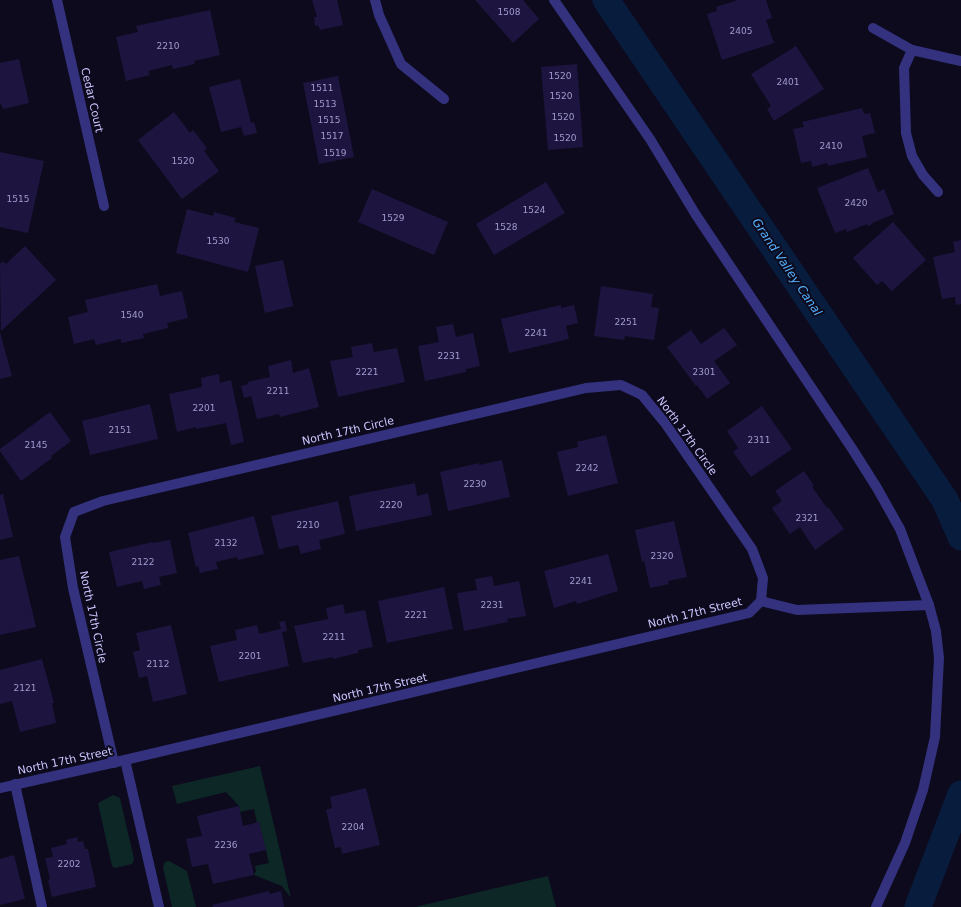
<svg xmlns="http://www.w3.org/2000/svg" width="961" height="907" viewBox="0 0 961 907" font-family="'DejaVu Sans',sans-serif">
<style>
.green{fill:#0d2726}
.lines{fill:none;stroke-linecap:round;stroke-linejoin:round}
.canal{stroke:#081d3e;stroke-width:27}
.building{fill:#1d153f}
.minor{stroke:#34327f;stroke-width:10}
.labels{text-anchor:middle;dominant-baseline:central;stroke-width:4;stroke-linejoin:round;paint-order:stroke}
.number-label{font-size:9px;fill:#a09acf}
.street-label{font-size:11px;fill:#cbc6ff;stroke:#0d0a1d}
.water-label{font-size:12px;font-style:italic;fill:#54b3ff;stroke:#0d0a1d}
</style>
<rect width="100%" height="100%" fill="#0d0a1d"/>
<g class="green">
<path d="M260,766L291,898L282,886L254,875L256,871L255,866L269,863L259,822L257,823L254,809L240,812L239,806L226,792L177,804L172,786Z"/>
<path d="M113,795L120,798L134,859L132,864L115,868L112,866L98,803Z"/>
<path d="M169,861L187,871L196,907H172L163,867L165,862Z"/>
<path d="M548,876L556,907H415Z"/>
</g>
<g class="lines">
<g class="canal">
<path d="M606,0L945,500L961,537"/>
<path d="M918,907L961,794"/>
</g>
</g>
<g class="building">
<path d="M312,0H337L343,25L320,30L318,25L315,26L314,17H317Z"/>
<path d="M475,0H523L539,19L513,43Z"/>
<path d="M738,0H766L772,18L766,20L774,43L722,60L707,14L717,11L716,7Z"/>
<path d="M210,10L220,55L194,61L195,64L173,69L172,65L148,71L150,75L126,81L116,37L138,32L136,26Z"/>
<path d="M796,46L824,89L774,121L767,109L771,106L751,74Z"/>
<path d="M19,59L29,103L3,109L1,104H0V63Z"/>
<path d="M577,64L583,147L548,150L541,67Z"/>
<path d="M338,76L354,157L319,164L303,83Z"/>
<path d="M240,79L251,123L254,122L257,133L244,136L241,127L221,132L209,87Z"/>
<path d="M862,108L864,114L870,113L875,133L862,136L867,157L828,166L827,163L812,167L811,161L801,163L793,129L804,127L802,122Z"/>
<path d="M174,112L190,133L193,130L207,148L204,151L219,171L182,199L138,140Z"/>
<path d="M0,152L44,161L28,233L0,227Z"/>
<path d="M868,168L878,192L884,189L894,214L872,223L873,224L868,226L867,224L847,232L846,229L835,233L817,188Z"/>
<path d="M546,182L565,213L494,255L476,224Z"/>
<path d="M372,189L448,222L434,255L358,222Z"/>
<path d="M187,209L213,216L214,212L236,218L234,222L259,228L248,272L176,253Z"/>
<path d="M893,222L926,260L892,291L882,281L877,285L853,258Z"/>
<path d="M961,240V304L956,305L955,297L942,299L933,257L955,252L953,242Z"/>
<path d="M25,246L56,280L1,331L0,264L3,261L6,264Z"/>
<path d="M283,260L293,306L265,313L255,266Z"/>
<path d="M157,284L160,296L182,291L188,318L167,323L168,328L143,334L144,338L121,343V339L96,345L94,339L74,344L68,317L88,312L85,300Z"/>
<path d="M601,286L653,294L651,307L659,308L654,340L625,336L624,340L594,336Z"/>
<path d="M561,305V308L574,305L578,323L566,326L569,339L509,353L501,319Z"/>
<path d="M453,324L456,337L473,333L480,366L466,369V372L425,381L418,346L439,342L436,327Z"/>
<path d="M724,328L737,345L714,361L730,383L707,399L697,385L696,386L667,347L691,330L701,344Z"/>
<path d="M0,332L12,376L0,379Z"/>
<path d="M372,343L374,352L397,348L405,382L338,397L330,361L353,357L351,347Z"/>
<path d="M291,360L293,373L309,368L319,407L280,417L279,414L257,419L251,396L244,398L241,386L248,384L247,382L270,377L268,366Z"/>
<path d="M219,374L220,383L231,380L244,442L231,445L226,423L196,429V427L177,432L169,394L202,387L201,378Z"/>
<path d="M150,404L158,439L90,455L82,421Z"/>
<path d="M762,406L792,449L751,477L733,452L738,448L727,431Z"/>
<path d="M50,412L71,441L51,456L52,458L21,481L0,451V449Z"/>
<path d="M606,435L618,483L568,496L557,452L578,447L577,442Z"/>
<path d="M502,460L510,497L448,511L440,472L479,463V465Z"/>
<path d="M804,471L814,486L812,487L827,508L828,507L844,529L815,550L800,527L790,534L772,508L782,501L775,491Z"/>
<path d="M415,483L417,496L428,493L432,515L356,531L349,496Z"/>
<path d="M3,494L13,537L0,540V495Z"/>
<path d="M338,501L345,534L319,540L321,549L301,554L298,545L279,549L271,516Z"/>
<path d="M254,516L264,554L238,560L237,557L216,562L218,569L200,573L198,566L196,567L188,533Z"/>
<path d="M674,521L687,577L668,581L669,584L650,588L644,561L642,562L635,530Z"/>
<path d="M170,540L177,573L159,577L161,585L144,589L142,581L117,587L109,552L153,542V543Z"/>
<path d="M608,554L618,591L577,604L576,601L554,608L544,571Z"/>
<path d="M19,556L36,627L0,635V560Z"/>
<path d="M492,576L494,586L519,581L526,616L507,619L508,622L464,631L457,593L477,590L475,579Z"/>
<path d="M444,587L453,629L387,643L378,601Z"/>
<path d="M343,604L345,614L365,610L373,647L358,650V653L333,659V657L303,663L294,626L328,619L326,608Z"/>
<path d="M285,621L287,631L282,632L289,666L219,682L210,646L237,640L235,630L257,625L259,634L281,629L279,622Z"/>
<path d="M171,625L187,694L153,702L147,676L139,678L133,652L140,650L136,633Z"/>
<path d="M42,659L54,703H52L56,723L20,732L12,701L0,704V670Z"/>
<path d="M366,788L380,845L342,854L341,847L335,848L326,810L332,808L330,797Z"/>
<path d="M239,806L243,826L259,822L266,850L249,854L254,875L213,884L208,864L192,867L186,839L202,836L197,816Z"/>
<path d="M77,837L78,842L83,841L85,849H88L96,887L52,897L48,880L50,879L45,858L53,857L51,848L67,844L66,840Z"/>
<path d="M14,855L25,899L0,905V859Z"/>
<path d="M269,891L270,894L281,891L284,907H213L212,905Z"/>
</g>
<g class="lines">
<g class="minor">
<path d="M57,0L104,206"/>
<path d="M375,0L379,15L401,64L444,99"/>
<path d="M554,0L650,139L696,215L853,450L877,488L900,529L929,605L936,631L939,658L935,737L923,790L905,843L876,907"/>
<path d="M873,28L912,50L961,61"/>
<path d="M912,50L904,68L906,133L912,156L923,175L938,192"/>
<path d="M761,601L797,610L929,605"/>
<path d="M125,760L159,907"/>
<path d="M114,763L73,588L65,537L74,512L103,501L586,388L621,385L642,395L665,423L752,549L763,578L761,601"/>
<path d="M15,784L42,907"/>
<path d="M0,788L125,760L749,613L761,601"/>
</g>
</g>
<g class="labels">
<g class="number-label">
<text x="509" y="12">1508</text>
<text x="741" y="31">2405</text>
<text x="168" y="46">2210</text>
<text x="560" y="76">1520</text>
<text x="788" y="82">2401</text>
<text x="322" y="88">1511</text>
<text x="561" y="96">1520</text>
<text x="325" y="104">1513</text>
<text x="563" y="117">1520</text>
<text x="329" y="120">1515</text>
<text x="332" y="136">1517</text>
<text x="565" y="138">1520</text>
<text x="831" y="146">2410</text>
<text x="335" y="153">1519</text>
<text x="183" y="161">1520</text>
<text x="18" y="199">1515</text>
<text x="856" y="203">2420</text>
<text x="534" y="210">1524</text>
<text x="393" y="218">1529</text>
<text x="506" y="227">1528</text>
<text x="218" y="241">1530</text>
<text x="132" y="315">1540</text>
<text x="626" y="322">2251</text>
<text x="536" y="333">2241</text>
<text x="449" y="356">2231</text>
<text x="367" y="372">2221</text>
<text x="704" y="372">2301</text>
<text x="278" y="391">2211</text>
<text x="204" y="408">2201</text>
<text x="120" y="430">2151</text>
<text x="759" y="440">2311</text>
<text x="36" y="445">2145</text>
<text x="587" y="468">2242</text>
<text x="475" y="484">2230</text>
<text x="391" y="505">2220</text>
<text x="807" y="518">2321</text>
<text x="308" y="525">2210</text>
<text x="226" y="543">2132</text>
<text x="662" y="556">2320</text>
<text x="143" y="562">2122</text>
<text x="581" y="581">2241</text>
<text x="492" y="605">2231</text>
<text x="416" y="615">2221</text>
<text x="334" y="637">2211</text>
<text x="250" y="656">2201</text>
<text x="158" y="664">2112</text>
<text x="25" y="688">2121</text>
<text x="353" y="827">2204</text>
<text x="226" y="845">2236</text>
<text x="69" y="864">2202</text>
</g>
<g class="street-label">
<text transform="translate(92 100) rotate(77)">Cedar Court</text>
<text transform="translate(348 431) rotate(-13)">North 17th Circle</text>
<text transform="translate(687 436) rotate(54)">North 17th Circle</text>
<text transform="translate(695 613) rotate(-14)">North 17th Street</text>
<text transform="translate(93 617) rotate(78)">North 17th Circle</text>
<text transform="translate(380 688) rotate(-13)">North 17th Street</text>
<text transform="translate(65 761) rotate(-12)">North 17th Street</text>
</g>
<g class="water-label">
<text transform="translate(787 267) rotate(56)">Grand Valley Canal</text>
</g>
</g>
</svg>
